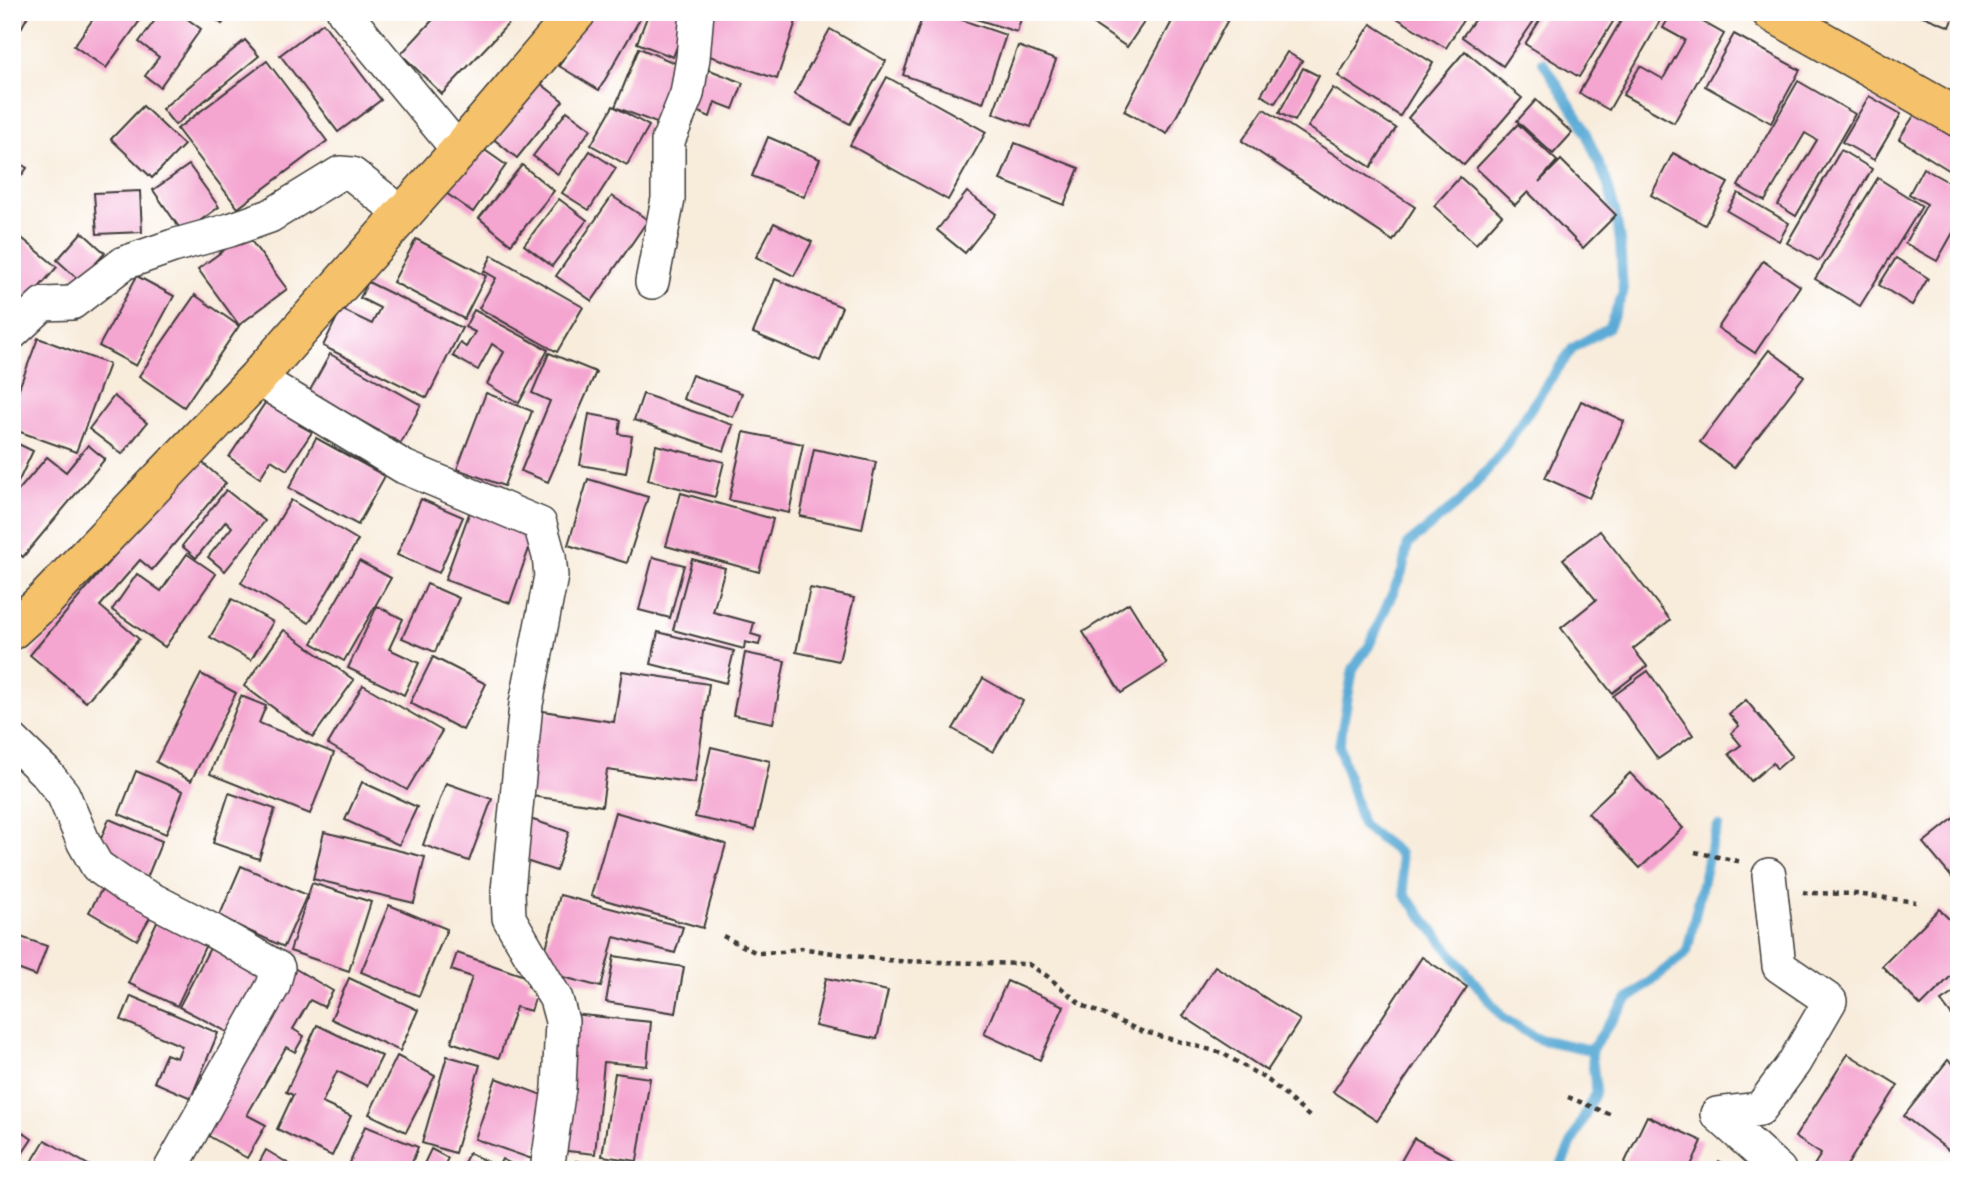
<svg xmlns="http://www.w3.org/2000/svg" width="1971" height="1182" viewBox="0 0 1971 1182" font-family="'Balsamiq Sans',sans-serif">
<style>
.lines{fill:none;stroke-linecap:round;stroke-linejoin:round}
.stream{stroke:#5cabd6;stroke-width:10}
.building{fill:#f4a5d0}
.minor-casing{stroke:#3d3b39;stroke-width:36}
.major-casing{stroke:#3d3b39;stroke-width:41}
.path{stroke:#3d3b39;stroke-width:4.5;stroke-dasharray:5 5;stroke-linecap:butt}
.minor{stroke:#fff;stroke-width:33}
.major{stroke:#f5c16b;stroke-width:38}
</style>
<rect width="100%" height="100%" fill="#fff"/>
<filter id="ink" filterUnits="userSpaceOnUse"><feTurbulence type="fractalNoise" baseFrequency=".0143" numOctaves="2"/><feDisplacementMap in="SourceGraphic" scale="14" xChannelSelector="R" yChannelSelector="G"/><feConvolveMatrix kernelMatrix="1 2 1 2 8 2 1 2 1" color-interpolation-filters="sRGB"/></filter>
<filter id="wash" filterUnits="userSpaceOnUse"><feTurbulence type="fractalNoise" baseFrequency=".00686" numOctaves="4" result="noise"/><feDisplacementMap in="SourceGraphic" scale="28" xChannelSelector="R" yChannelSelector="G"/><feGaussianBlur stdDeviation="1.57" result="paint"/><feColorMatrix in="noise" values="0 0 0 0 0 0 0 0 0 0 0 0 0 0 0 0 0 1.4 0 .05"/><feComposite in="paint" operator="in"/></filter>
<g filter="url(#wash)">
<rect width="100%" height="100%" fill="#f8ecdb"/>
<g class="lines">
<g class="stream">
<path d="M1543,62L1581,122L1607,182L1616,215L1620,241L1623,293L1609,327L1573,348L1549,381L1499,456L1461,501L1408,544L1402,572L1369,646L1353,669L1339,746L1362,825L1400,854L1405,895L1503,1018L1538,1039L1591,1050"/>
<path d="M1559,1170L1596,1091L1591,1050L1625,1002L1687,952L1709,853L1718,826"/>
</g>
</g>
<g id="blocks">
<g class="building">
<path d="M12,12H30L12,45Z"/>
<path d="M98,12H146L106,68L74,46Z"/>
<path d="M161,12H178L201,29L160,87L145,76L159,57L139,42Z"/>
<path d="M206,12H231L222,24Z"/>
<path d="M440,12H500L510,22L442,94L401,54Z"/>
<path d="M590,12H644L599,90L559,66Z"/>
<path d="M649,12H690L673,57L637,43Z"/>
<path d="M711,12H799L777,79L698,52Z"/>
<path d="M924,12H939L1006,35L983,103L903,75Z"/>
<path d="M954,12H1023L1017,32Z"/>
<path d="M1075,12H1151L1127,47Z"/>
<path d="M1177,12H1232L1167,134L1124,111Z"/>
<path d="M1398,12H1468L1446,48L1395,17Z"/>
<path d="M1480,12H1540L1503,66L1462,37Z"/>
<path d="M1545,12H1619L1579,77L1525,44Z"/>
<path d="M1626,12H1665L1609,110L1579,93Z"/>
<path d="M1672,12H1685L1724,34L1674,123L1623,95L1640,66L1663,79L1685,40L1663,28Z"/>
<path d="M1913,12H1956L1950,27Z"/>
<path d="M323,23L381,100L338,132L280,55Z"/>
<path d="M1371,24L1433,63L1400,116L1338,76Z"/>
<path d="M830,29L886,61L850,124L794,94Z"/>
<path d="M1734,34L1800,70L1771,123L1705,86Z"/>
<path d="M245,40L259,56L175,125L162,109Z"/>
<path d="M1018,46L1056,60L1031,127L993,113Z"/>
<path d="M639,48L687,68L664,126L615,107Z"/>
<path d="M1465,51L1522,98L1464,165L1408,118Z"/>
<path d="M1287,52L1302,61L1275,103L1261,95Z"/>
<path d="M267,61L327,141L238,208L177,129Z"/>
<path d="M700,66L743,83L733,109L715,102L710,117L685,106Z"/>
<path d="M1303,68L1319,76L1295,121L1279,113Z"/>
<path d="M531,76L563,101L517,158L485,132Z"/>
<path d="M887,77L986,132L948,200L850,145Z"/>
<path d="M1798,81L1855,114L1796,216L1778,205L1817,140L1805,133L1765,201L1738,186Z"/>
<path d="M1333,88L1396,128L1371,167L1308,127Z"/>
<path d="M1869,96L1901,114L1874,160L1842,142Z"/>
<path d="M1536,100L1572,133L1553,154L1517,121Z"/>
<path d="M143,106L184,145L152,178L111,139Z"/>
<path d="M613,106L649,126L627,165L591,145Z"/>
<path d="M1264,109L1415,207L1393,241L1242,141Z"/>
<path d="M567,111L591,129L558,174L533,156Z"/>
<path d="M1915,114L1959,141V168L1955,174L1899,139Z"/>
<path d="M1518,124L1557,161L1539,182L1561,160L1616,215L1583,248L1528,192L1515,205L1476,168Z"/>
<path d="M768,137L820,159L804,197L752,176Z"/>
<path d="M1015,143L1079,168L1064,205L1000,180Z"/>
<path d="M479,146L506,165L473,212L446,193Z"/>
<path d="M1841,150L1872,169L1819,261L1787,243Z"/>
<path d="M590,151L616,168L589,210L562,193Z"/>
<path d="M1673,153L1728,183L1705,225L1651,195Z"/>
<path d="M12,157L27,168L12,189Z"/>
<path d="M189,165L219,207L183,233L153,190Z"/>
<path d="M522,165L554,191L511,244L479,218Z"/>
<path d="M1923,168L1959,188V222L1937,261L1905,243L1927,204L1909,194Z"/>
<path d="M1460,177L1502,215L1476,244L1434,206Z"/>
<path d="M1878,178L1922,206L1860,306L1815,279Z"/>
<path d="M140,191L142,232L97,234L94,193Z"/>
<path d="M967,192L996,214L965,253L937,230Z"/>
<path d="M1738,193L1789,223L1779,241L1727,211Z"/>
<path d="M612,196L648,220L592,301L556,276Z"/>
<path d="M559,199L587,220L552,266L524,245Z"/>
<path d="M774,223L812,242L794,276L756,257Z"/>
<path d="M12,230L57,267L22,307L12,299Z"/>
<path d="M82,232L105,253L80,281L57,260Z"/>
<path d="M246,234L287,289L239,325L198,269Z"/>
<path d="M416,239L486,276L464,319L393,282Z"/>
<path d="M492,255L583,307L557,352L479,308L496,278L484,271Z"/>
<path d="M1896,258L1928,278L1912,305L1879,285Z"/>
<path d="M1763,261L1800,286L1755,353L1718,328Z"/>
<path d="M137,276L174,296L136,366L99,346Z"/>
<path d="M775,279L842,307L820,361L753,333Z"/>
<path d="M368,282L462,328L427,398L323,346L341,309L372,324L380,308L360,298Z"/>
<path d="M195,295L239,326L184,407L139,376Z"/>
<path d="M474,310L548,350L519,403L487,384L504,352L492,344L478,370L453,356L460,343L466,347L475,332L465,327Z"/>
<path d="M38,338L109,364L76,452L12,429V407Z"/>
<path d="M1769,350L1804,376L1734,468L1700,442Z"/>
<path d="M549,353L596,372L548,482L521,471L550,401L532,393Z"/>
<path d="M330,354L421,405L401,443L309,392Z"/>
<path d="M692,375L742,393L733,417L683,399Z"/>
<path d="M273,391L307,413L299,425L312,432L287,470L271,460L260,478L229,457Z"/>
<path d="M486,393L532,411L504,486L457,469Z"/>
<path d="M643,394L733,425L724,451L634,420Z"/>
<path d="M114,396L147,423L122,454L89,429Z"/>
<path d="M1581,401L1624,421L1589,498L1545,478Z"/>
<path d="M589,414L621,420L619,434L632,436L626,473L580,465Z"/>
<path d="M744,432L803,444L789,513L729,500Z"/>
<path d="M316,438L385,476L358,525L289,488Z"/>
<path d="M12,441L33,451L12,495Z"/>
<path d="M88,445L105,459L23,557L12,548V498L47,457L66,472Z"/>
<path d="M656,445L724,462L715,497L648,480Z"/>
<path d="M814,449L876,462L862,529L800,516Z"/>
<path d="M197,458L226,483L152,570L140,560L100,606L139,639L86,702L30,655Z"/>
<path d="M588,479L648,497L627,563L568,545Z"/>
<path d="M226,490L265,521L225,571L208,557L232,527L226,521L196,558L182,546Z"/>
<path d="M681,493L773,519L759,572L666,546Z"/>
<path d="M421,499L463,517L439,573L397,555Z"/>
<path d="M291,500L358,540L309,623L241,583Z"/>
<path d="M470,511L534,534L510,603L445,580Z"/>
<path d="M1600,531L1670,620L1633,649L1647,666L1612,693L1561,628L1596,600L1563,559Z"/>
<path d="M187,554L216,574L165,647L112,610L137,574L161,591Z"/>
<path d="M653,557L684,565L670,618L639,610Z"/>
<path d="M692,559L725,568L713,612L754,623L751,634L761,637L759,645L745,642L744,649L673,630Z"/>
<path d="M359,561L391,578L344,661L312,643Z"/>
<path d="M427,584L459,598L435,652L402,638Z"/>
<path d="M810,588L854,598L839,661L796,652Z"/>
<path d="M232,599L273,622L251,660L210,637Z"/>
<path d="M1129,603L1167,664L1121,693L1083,632Z"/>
<path d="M377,606L403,619L389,649L419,663L404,695L348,668Z"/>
<path d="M284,630L354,680L313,737L244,686Z"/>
<path d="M658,632L734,651L726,683L651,664Z"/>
<path d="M745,653L785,661L773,723L733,715Z"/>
<path d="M433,657L486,684L463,730L410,703Z"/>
<path d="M622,671L709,684L695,783L607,770L602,806L524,795L536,710L614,722Z"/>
<path d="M1648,671L1693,735L1658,759L1613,696Z"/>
<path d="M201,674L236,693L191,781L156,762Z"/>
<path d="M983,678L1023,701L993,752L953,729Z"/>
<path d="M363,685L442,731L407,790L328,744Z"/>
<path d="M241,696L266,706L259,723L334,753L310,814L210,774Z"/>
<path d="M1746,700L1792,756L1777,769L1773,763L1751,781L1729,754L1741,745L1731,733L1739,726L1729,714Z"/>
<path d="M711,747L770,761L755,830L695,817Z"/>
<path d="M136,771L183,791L166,834L119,814Z"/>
<path d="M1630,773L1683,828L1640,868L1588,813Z"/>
<path d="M362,782L417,807L399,845L345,820Z"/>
<path d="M446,783L492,799L469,861L423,845Z"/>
<path d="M229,793L275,809L259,859L213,843Z"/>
<path d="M615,812L726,844L703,928L591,896Z"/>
<path d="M1959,814V886L1923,843Z"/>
<path d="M524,817L569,832L556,871L511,856Z"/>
<path d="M109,819L162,841L147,878L94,856Z"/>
<path d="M324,832L425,857L414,903L313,879Z"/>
<path d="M241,866L307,895L284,947L219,917Z"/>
<path d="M107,880L156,907L137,940L89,912Z"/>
<path d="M312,883L371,902L349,971L290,951Z"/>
<path d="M560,895L683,927L675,953L614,937L601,987L540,971Z"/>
<path d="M389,905L447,929L419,996L361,972Z"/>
<path d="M1939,909L1959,929V968L1921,1006L1882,966Z"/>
<path d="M162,911L211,934L177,1006L128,983Z"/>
<path d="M12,934L47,946L36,976L12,967Z"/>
<path d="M210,948L266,978L235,1036L179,1007Z"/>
<path d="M457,953L530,978L528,986L538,989L531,1011L516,1007L499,1058L451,1042L472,977L451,970Z"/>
<path d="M614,956L684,967L676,1013L606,1002Z"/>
<path d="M1422,957L1467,987L1377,1121L1333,1092Z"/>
<path d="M1215,966L1300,1020L1267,1071L1183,1016Z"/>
<path d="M294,968L333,991L324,1007L310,1000L293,1029L304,1036L295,1052L286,1047L247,1115L266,1125L247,1158L200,1131Z"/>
<path d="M349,978L418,1010L400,1051L331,1019Z"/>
<path d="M826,978L888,991L877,1039L815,1026Z"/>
<path d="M1007,981L1064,1006L1040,1060L984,1034Z"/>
<path d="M1959,989V1025L1941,1001Z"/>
<path d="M131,996L218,1033L191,1098L154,1082L166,1054L177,1058L182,1046L121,1020Z"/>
<path d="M572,1014L651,1022L647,1066L604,1062L595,1154L558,1150Z"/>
<path d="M317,1025L382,1056L367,1086L337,1071L322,1103L351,1116L332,1156L277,1129L293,1095L286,1092Z"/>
<path d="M1848,1054L1898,1085L1844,1170H1811L1821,1154L1795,1137Z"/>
<path d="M397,1056L435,1076L406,1132L369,1114Z"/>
<path d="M447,1056L480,1065L455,1153L422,1143Z"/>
<path d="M1948,1060L1959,1069V1145L1952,1153L1904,1116Z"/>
<path d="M615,1073L650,1078L637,1161L602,1156Z"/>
<path d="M496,1078L553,1099L532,1159L475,1139Z"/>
<path d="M1647,1116L1702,1141L1689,1170H1637L1624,1164Z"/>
<path d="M12,1125L32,1139L12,1169Z"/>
<path d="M365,1126L418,1147L409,1170H347Z"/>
<path d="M1414,1138L1473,1170H1396Z"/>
<path d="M45,1140L97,1170H27Z"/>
<path d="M431,1149L448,1158L442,1170H421Z"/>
<path d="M266,1150L299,1170H255Z"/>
<path d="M469,1153L498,1167L502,1159L523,1170H460Z"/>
<path d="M576,1161L613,1169V1170H574Z"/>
<path d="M1719,1161L1733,1170H1713Z"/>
</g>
</g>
</g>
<g filter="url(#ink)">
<use href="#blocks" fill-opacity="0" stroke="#3d3b39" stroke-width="2"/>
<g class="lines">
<g class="minor-casing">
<g id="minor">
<path d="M344,12L459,151"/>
<path d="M652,282L668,199V141L687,94L693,58L697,12"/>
<path d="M12,333L43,304L72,303L124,263L173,246L230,230L270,216L340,173L352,174L403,214"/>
<path d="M257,378L404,467L540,524L549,556L551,576L526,704L508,891L509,918L556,999L562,1021L559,1088L547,1170"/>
<path d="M12,740L46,773L63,794L84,843L97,866L124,885L213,931L278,968L273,986L170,1170"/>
<path d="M1769,875L1779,966L1830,1001L1794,1063L1760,1109L1717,1114L1779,1170"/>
</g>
</g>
<g class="major-casing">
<g id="major">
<path d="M1771,12L1959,118"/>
<path d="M12,630L45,600L257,378L459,151L577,12"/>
</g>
</g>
<g class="path">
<path d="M1695,852L1742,862"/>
<path d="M1803,892L1807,893L1856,894L1916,902"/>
<path d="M723,936L757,953L782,952L801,948L846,955L896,961L1028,964L1047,976L1082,1005L1141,1031L1222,1053L1269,1081L1311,1118"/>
<path d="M1568,1097L1612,1115"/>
</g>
<use href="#minor" class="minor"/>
<use href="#major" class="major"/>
</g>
</g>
<rect width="1971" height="1182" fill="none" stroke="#fff" stroke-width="42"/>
</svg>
